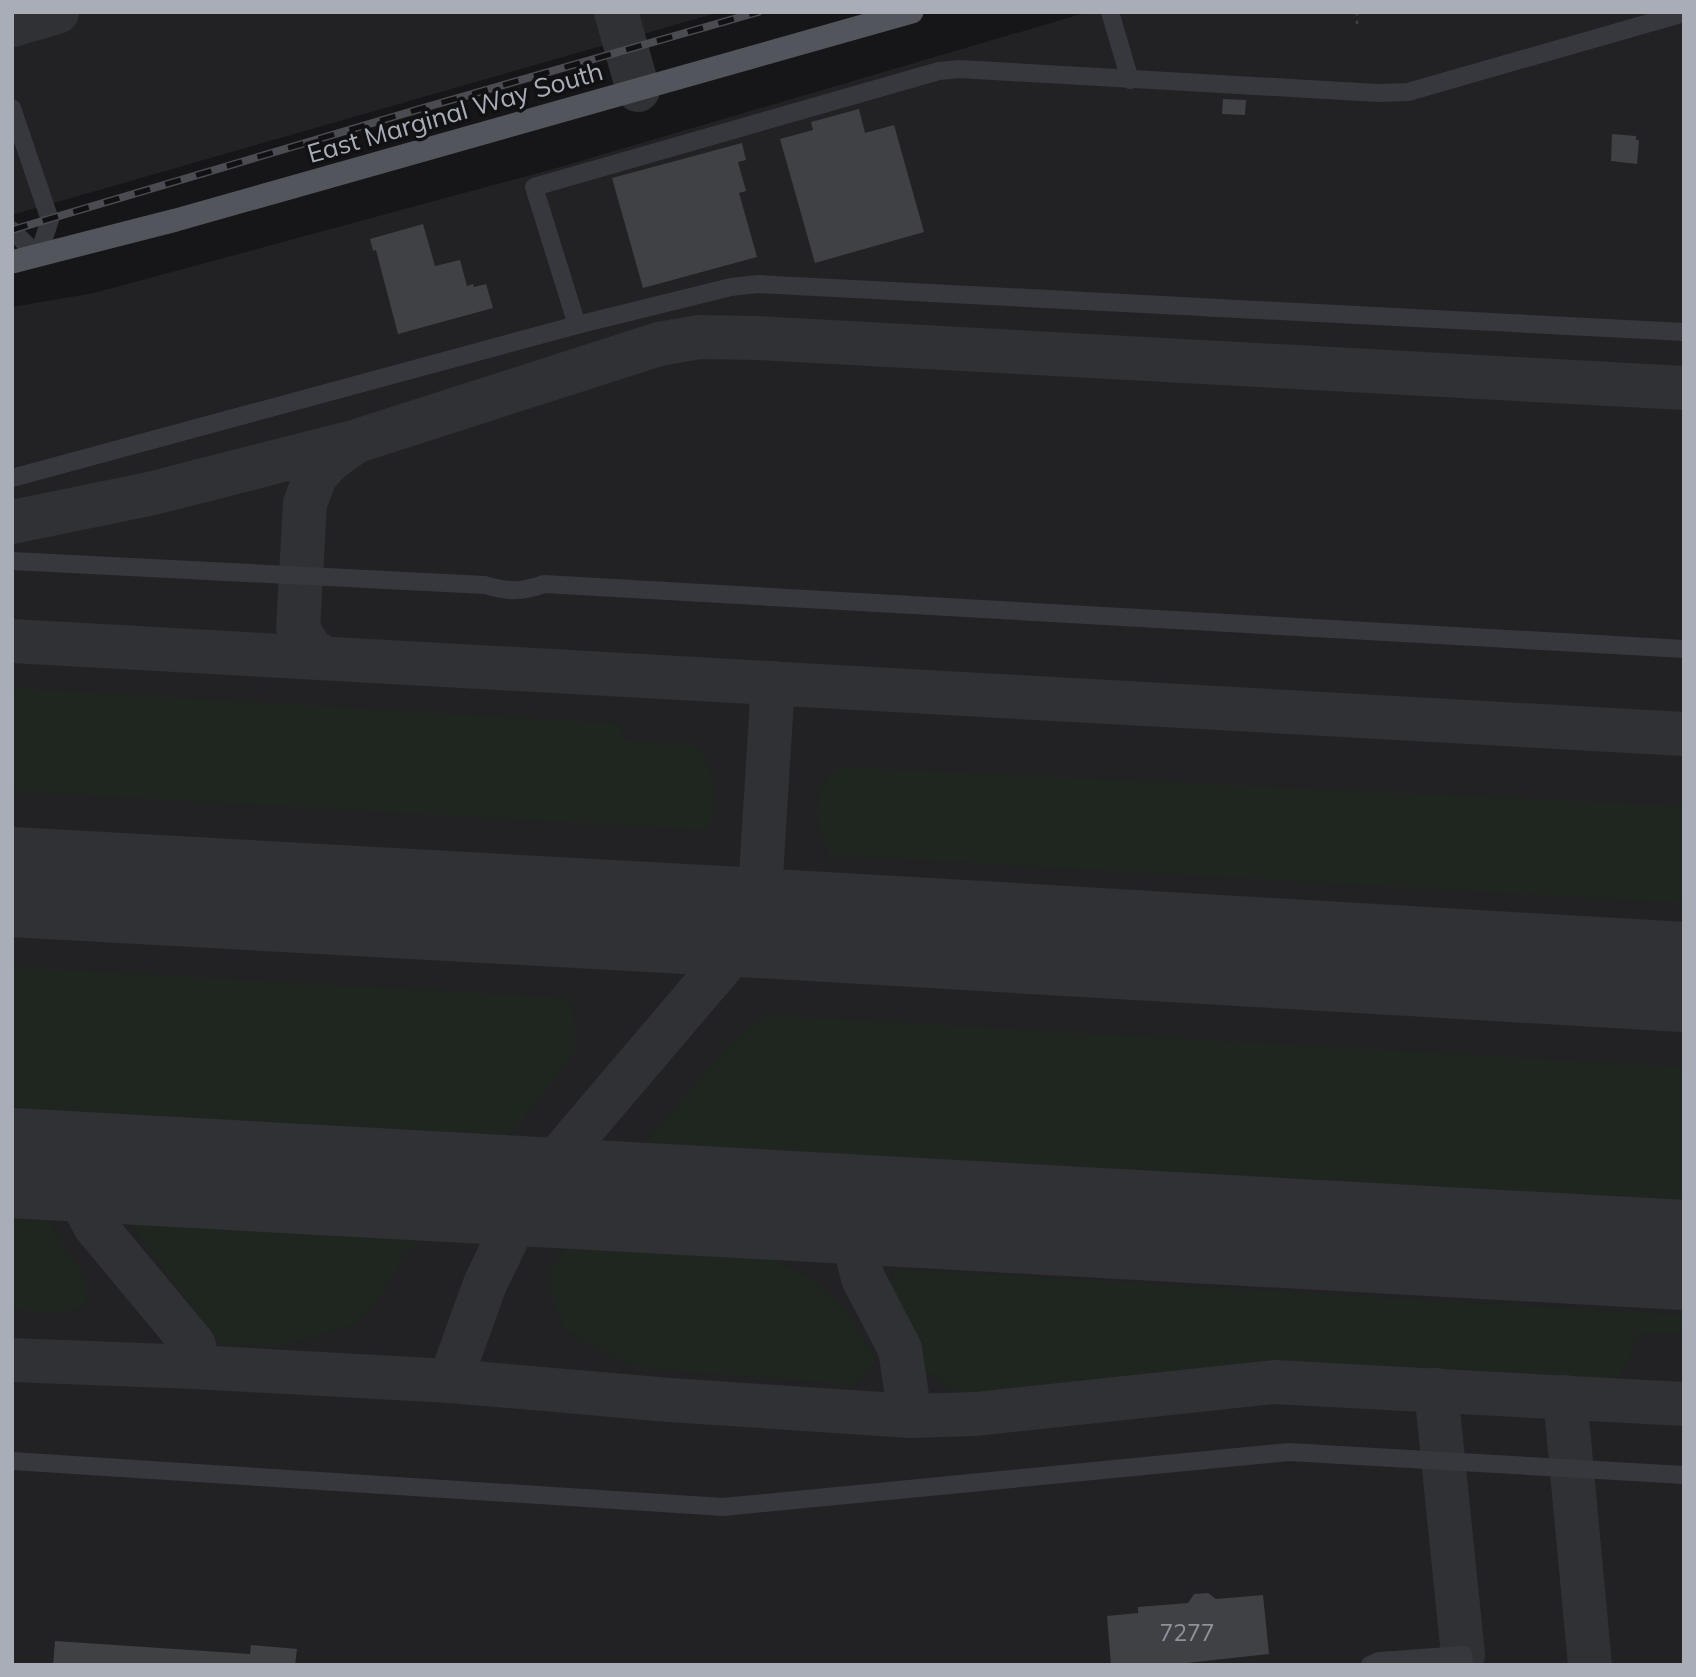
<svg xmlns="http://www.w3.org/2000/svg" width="1696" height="1677" viewBox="0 0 1696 1677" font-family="Mulish,sans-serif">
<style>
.built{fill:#222225}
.green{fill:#1e261f}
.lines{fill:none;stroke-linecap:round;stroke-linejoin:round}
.taxiway{stroke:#303135;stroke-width:44}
.runway{stroke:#303135;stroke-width:110}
.building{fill:#404145}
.path{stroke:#3d3f44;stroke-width:2.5;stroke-dasharray:3.5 5;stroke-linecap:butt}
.minor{stroke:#37383d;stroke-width:18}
.major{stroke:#53555c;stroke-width:23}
.rail-casing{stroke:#4a4c52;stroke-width:8}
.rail{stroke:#111113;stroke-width:5;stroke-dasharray:16;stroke-linecap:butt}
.labels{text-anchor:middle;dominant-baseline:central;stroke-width:7;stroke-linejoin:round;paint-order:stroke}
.number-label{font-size:23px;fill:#8e929b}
.street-label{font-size:26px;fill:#a8adb8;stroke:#111113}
</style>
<rect width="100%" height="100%" fill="#161618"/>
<g class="built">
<path d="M12,12H720L12,215Z"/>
<path d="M1088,12H1684V1665H12V307L94,293L553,169Z"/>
</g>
<g class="green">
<path d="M12,688L623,724L621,740L698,746C716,776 718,797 708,830L12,791Z"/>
<path d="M838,767L1684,806V903L829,855C817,820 808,795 838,767Z"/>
<path d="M12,967L569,998L575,1024V1052L504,1144L12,1116Z"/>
<path d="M765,1015L1684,1067V1205L638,1151L727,1048Z"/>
<path d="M12,1206L40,1208L87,1282L86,1305L62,1313L12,1309Z"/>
<path d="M124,1215L419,1234L378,1299L355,1323L319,1336L276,1347L220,1344Z"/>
<path d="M564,1249L774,1259L812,1280L846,1311L876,1359L857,1385L640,1368L596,1348L564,1328L554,1303L548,1274Z"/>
<path d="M896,1269L1684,1315V1333L1636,1334L1630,1358L1618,1378L1597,1380L1283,1363L994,1394L959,1393L924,1369L895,1311L888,1287Z"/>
</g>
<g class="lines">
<g class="taxiway">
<path d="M616,12L638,90"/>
<path d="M12,25L57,12"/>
<path d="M12,522L149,494L357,441L659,344L699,337L758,338L1684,388"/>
<path d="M12,641L1684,734"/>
<path d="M324,658L311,650L298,629L305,503L316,475L331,459L355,442"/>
<path d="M73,1167L74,1186L95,1226L194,1345L196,1357L194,1367"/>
<path d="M845,1208L863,1278L900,1349L910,1416"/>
<path d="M12,1360L194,1367L450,1381L670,1400L910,1416L976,1414L1274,1382L1684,1404"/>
<path d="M450,1381L485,1284L530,1191L758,923L773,683"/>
<path d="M1436,1390L1463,1655"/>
<path d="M1565,1397L1590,1665"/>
</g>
<g class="runway">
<path d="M12,882L758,923L1684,977"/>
<path d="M12,1163L1684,1255"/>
</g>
</g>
<g class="building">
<path d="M1223,99L1246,100L1245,115L1222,114Z"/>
<path d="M859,109L865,133L894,125L924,232L815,263L780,139L813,130L811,122Z"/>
<path d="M1612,134L1636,136V140H1639L1637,164L1611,161Z"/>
<path d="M742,143L746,160L738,162L746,191L739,193L757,257L643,288L612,178Z"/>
<path d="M423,224L435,266L460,260L467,286L473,284L474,287L486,284L493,308L398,334L376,250L373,251L370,239Z"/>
<path d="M1208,1593L1216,1599L1263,1595L1269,1654L1168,1665H1111L1107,1616L1138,1613V1607L1188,1603L1194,1594Z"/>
<path d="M55,1641L250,1654L251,1645L297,1649L295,1665H53Z"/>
</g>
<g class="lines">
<path class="path" d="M1357,12V25"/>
<g class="minor">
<path d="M1110,12L1130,80"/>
<path d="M12,108L50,220L38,256L12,230"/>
<path d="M577,325L534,187L939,71L959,69L1378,93L1408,92L1684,13"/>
<path d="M12,478L577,325L731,287L758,284L1684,332"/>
<path d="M12,561L485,585C507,592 523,592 544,584L1684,649"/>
<path d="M12,1461L723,1507L1289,1452L1684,1475"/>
<path d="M1370,1665L1379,1661L1463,1655L1464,1665"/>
</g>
<path class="major" d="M12,262L176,220L912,12"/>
<g class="rail-casing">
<path id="rail" d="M12,230L423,108L758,12"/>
</g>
<use href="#rail" class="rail"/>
</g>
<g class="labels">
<g class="number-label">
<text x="1187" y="1632">7277</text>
</g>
<g class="street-label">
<text transform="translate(455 112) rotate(-16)">East Marginal Way South</text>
</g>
</g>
<rect width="1696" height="1677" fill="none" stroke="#a8adb8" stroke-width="28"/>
</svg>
